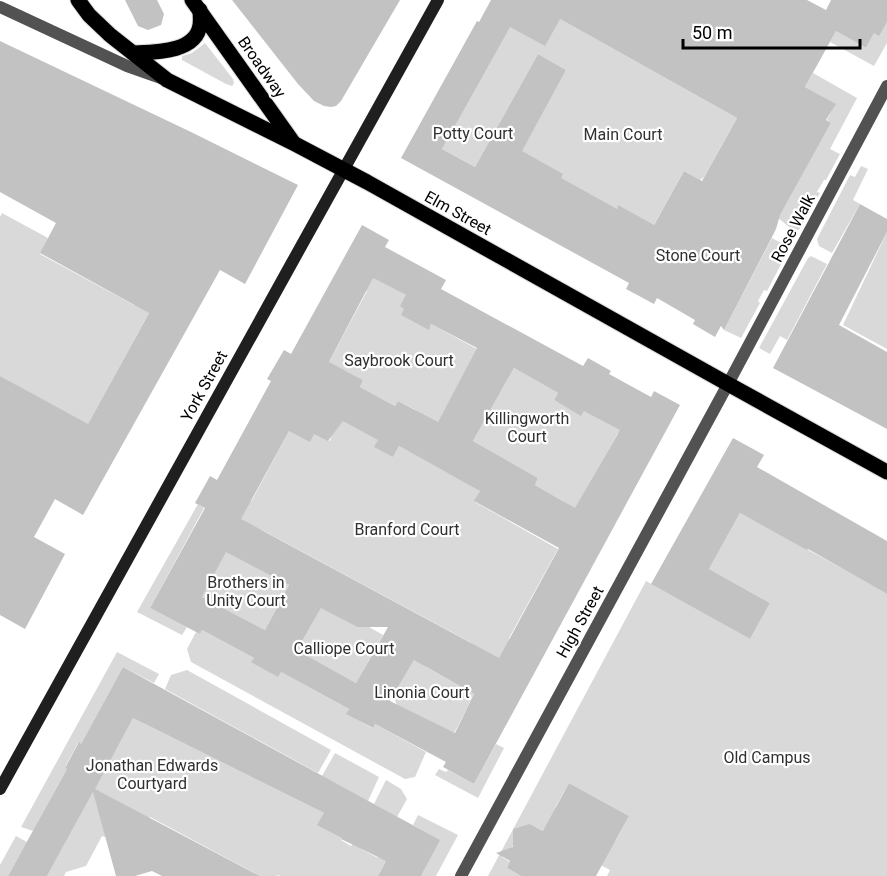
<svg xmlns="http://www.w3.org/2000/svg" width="887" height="876" viewBox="0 0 887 876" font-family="Roboto,sans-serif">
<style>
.green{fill:#d9d9d9}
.building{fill:#c2c2c2;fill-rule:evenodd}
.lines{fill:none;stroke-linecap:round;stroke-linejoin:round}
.primary-casing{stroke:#dbdbdb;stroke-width:17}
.pedestrian{stroke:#525252;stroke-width:12}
.minor{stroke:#525252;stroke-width:12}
.tertiary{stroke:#525252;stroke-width:12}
.secondary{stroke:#1f1f1f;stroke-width:12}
.primary{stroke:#000;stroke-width:15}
.labels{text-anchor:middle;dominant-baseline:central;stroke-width:4.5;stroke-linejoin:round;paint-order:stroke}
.street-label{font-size:16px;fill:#000;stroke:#fff}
.park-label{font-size:16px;fill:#303030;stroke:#fff}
</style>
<rect width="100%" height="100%" fill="#fff"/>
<g class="green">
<path d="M560,19L737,118L704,177L700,180L684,171L652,228L618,206L617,209L507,176L566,70L538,54L475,167L442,149L509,26Z"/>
<path d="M887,22V43L874,66L830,42L836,31L866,48L874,33Z"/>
<path d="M205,43L233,79L234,83L232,86L226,84L182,60V56L192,53Z"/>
<path d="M813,73L857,98L830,149L840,154L826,180H824L817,192L820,193L799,230H793L778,218L831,123L827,120L835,104L805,87Z"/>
<path d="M861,166L868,169L853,200L860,204L832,253L819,246L817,239L850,175L855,177Z"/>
<path d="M2,213L48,238L40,254L134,305L137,301L151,309L87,426L0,376V217Z"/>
<path d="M887,232V349L843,325Z"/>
<path d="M772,238L787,246L788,251L767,291L764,290L758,301L760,303L741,338L724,330Z"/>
<path d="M811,256L827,264L787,340L780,336L770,354L759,348L808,258Z"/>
<path d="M370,276L406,295L404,309L429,329L431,324L477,349L435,428L414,409L398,401L395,406L360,387L363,380L346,371L327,366L367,291L363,289Z"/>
<path d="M514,368L558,393L554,400L581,415L584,411L632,423L624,435L618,433L571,516L563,501L535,485L538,478L473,441Z"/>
<path d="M320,380L378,440L393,457L399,446L476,488L480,491L475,502L558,549L509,638L505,670L470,642L262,530L226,525L252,500L289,431L314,433L330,441L332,435Z"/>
<path d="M198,504L204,508L150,608L187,627L182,635L137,612Z"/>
<path d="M740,513C789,540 839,566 887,594V876H607L610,870L589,859L616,840L629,816L569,783L556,806L549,834L530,824L525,832L518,836L510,851L507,849L502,853V857L510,862L507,868L521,876H488L646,581L750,639L770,603L709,569Z"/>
<path d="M226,551L289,585L265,630L202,597Z"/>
<path d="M326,599L335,615L357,627H369L383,635L356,683L297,650Z"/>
<path d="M202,630L254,658L252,662L281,672L349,709L347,714L372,728L375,724L426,752L415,777L405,779L191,662L187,649L196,632L200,634Z"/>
<path d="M117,652L159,674L154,683L123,667L81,744L78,743L65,767L67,769L33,831L21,827Z"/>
<path d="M418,653L426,667L474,694L458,726L454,733L397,705L393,696Z"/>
<path d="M187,670L331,750L318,773L165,689L171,675Z"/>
<path d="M140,705L143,723L324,813L343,836L341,840L351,846L354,842L361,849L378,858L390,836L397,840L378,876H280L278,875L277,876H260L150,817L141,833L138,827L105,837L102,836L86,866L66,872L64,876H47Z"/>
<path d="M496,744L504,748L478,798L435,775L439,769L446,772L448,770L474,784Z"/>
<path d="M335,753L379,777L368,801L322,776Z"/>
<path d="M386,780L401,789L407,799L397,817L374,804Z"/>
<path d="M418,815L458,835L436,876H421L439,840L413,825Z"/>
<path d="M16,836L27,842L8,876H0V865Z"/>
</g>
<g class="building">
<path d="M125,0H157L164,14L161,25L148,30L138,26Z"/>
<path d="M232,0H400L341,101L336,106L331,107L324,106L314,101L298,84Z"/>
<path d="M491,0H807L826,10L831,0H887V22L879,36L874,33L866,48L836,31L805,87L836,104L826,120L831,123L780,215L776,229L769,243L724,330L721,326L715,337L693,324L695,320L657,298L654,304L626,289L629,283L401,158L477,21L479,22ZM560,19L737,118L702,181L684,171L654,225L618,205L617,209L561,178L563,174L522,151L566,70L538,54L475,167L442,149L510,27L545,46Z"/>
<path d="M0,41L191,132L298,185L245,284L220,270L83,515L55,499L34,537L65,554L25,629L0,615V376L88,424L149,313L40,253L56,223L0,192Z"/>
<path d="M860,204L887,219V232L839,325L887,352V429L773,368Z"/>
<path d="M362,225L389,240L385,247L446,280L441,289L583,366L588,358L611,371L609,374L651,397L654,391L680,405L474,784L443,767L446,762L375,724L373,728L346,714L349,709L281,672L278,677L251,662L254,658L202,630L200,634L150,608L205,508L195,503L210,476L217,480L271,381L267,379L284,350L291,354ZM373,278L406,295L400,306L404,309L401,315L429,330L431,324L477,348L438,422L398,401L395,406L360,387L363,380L329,362ZM514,368L558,393L554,400L581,416L584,411L620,430L575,508L535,485L538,478L473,441ZM343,421L378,440L374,447L393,457L399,446L480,491L474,501L559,548L499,658L241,519L289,431L310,442L314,434L328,441ZM226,552L289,585L265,630L202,597ZM321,608L357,627H388L356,683L297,650ZM414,660L474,694L455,733L390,701Z"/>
<path d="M733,438L764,455L757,467L887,541V594L808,549L807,550L740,513L709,569L770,603L750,639L651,584Z"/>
<path d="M123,667L440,840L421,876H378L386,861L341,839L342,838L317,825L324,813L133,718L95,789L260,876H162L152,871L135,876H116L93,792L47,876H8L67,769L65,768L79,742L81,744Z"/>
<path d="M569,783L629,816L596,876H521L507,868L510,861L496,853L513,847V829L530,824L543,831Z"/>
</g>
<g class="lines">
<g class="primary-casing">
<g id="primary">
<path d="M78,0L89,15L110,35L167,80L295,144L367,182L728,384L887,472"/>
<path d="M192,0L293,142"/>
<path d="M133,53C154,52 196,53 200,25C201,20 200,15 200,10"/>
</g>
</g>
<path class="pedestrian" d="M728,384L887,86"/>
<path class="minor" d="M461,876L728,384"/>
<path class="tertiary" d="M0,7L127,66L161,78"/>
<path class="secondary" d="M0,789C145,526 292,263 438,0"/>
<use href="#primary" class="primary"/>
</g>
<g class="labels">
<g class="street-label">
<text transform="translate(262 67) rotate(55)">Broadway</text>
<text transform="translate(458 213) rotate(29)">Elm Street</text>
<text transform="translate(793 228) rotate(-62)">Rose Walk</text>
<text transform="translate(204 386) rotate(-61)">York Street</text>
<text transform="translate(580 622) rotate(-61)">High Street</text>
</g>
<g class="park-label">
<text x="473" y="133">Potty Court</text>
<text x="623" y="134">Main Court</text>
<text x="698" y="255">Stone Court</text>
<text x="399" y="360">Saybrook Court</text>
<text x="527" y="418">Killingworth<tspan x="527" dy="18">Court</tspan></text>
<text x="407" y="529">Branford Court</text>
<text x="246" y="582">Brothers in<tspan x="246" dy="18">Unity Court</tspan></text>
<text x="344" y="648">Calliope Court</text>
<text x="422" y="692">Linonia Court</text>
<text x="767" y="757">Old Campus</text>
<text x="152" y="765">Jonathan Edwards<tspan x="152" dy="18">Courtyard</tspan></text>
</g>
</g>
<path d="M683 39v9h177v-9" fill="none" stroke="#000000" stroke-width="3"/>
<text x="692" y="39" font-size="18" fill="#000000" stroke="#ffffff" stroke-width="4.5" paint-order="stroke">50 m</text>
</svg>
